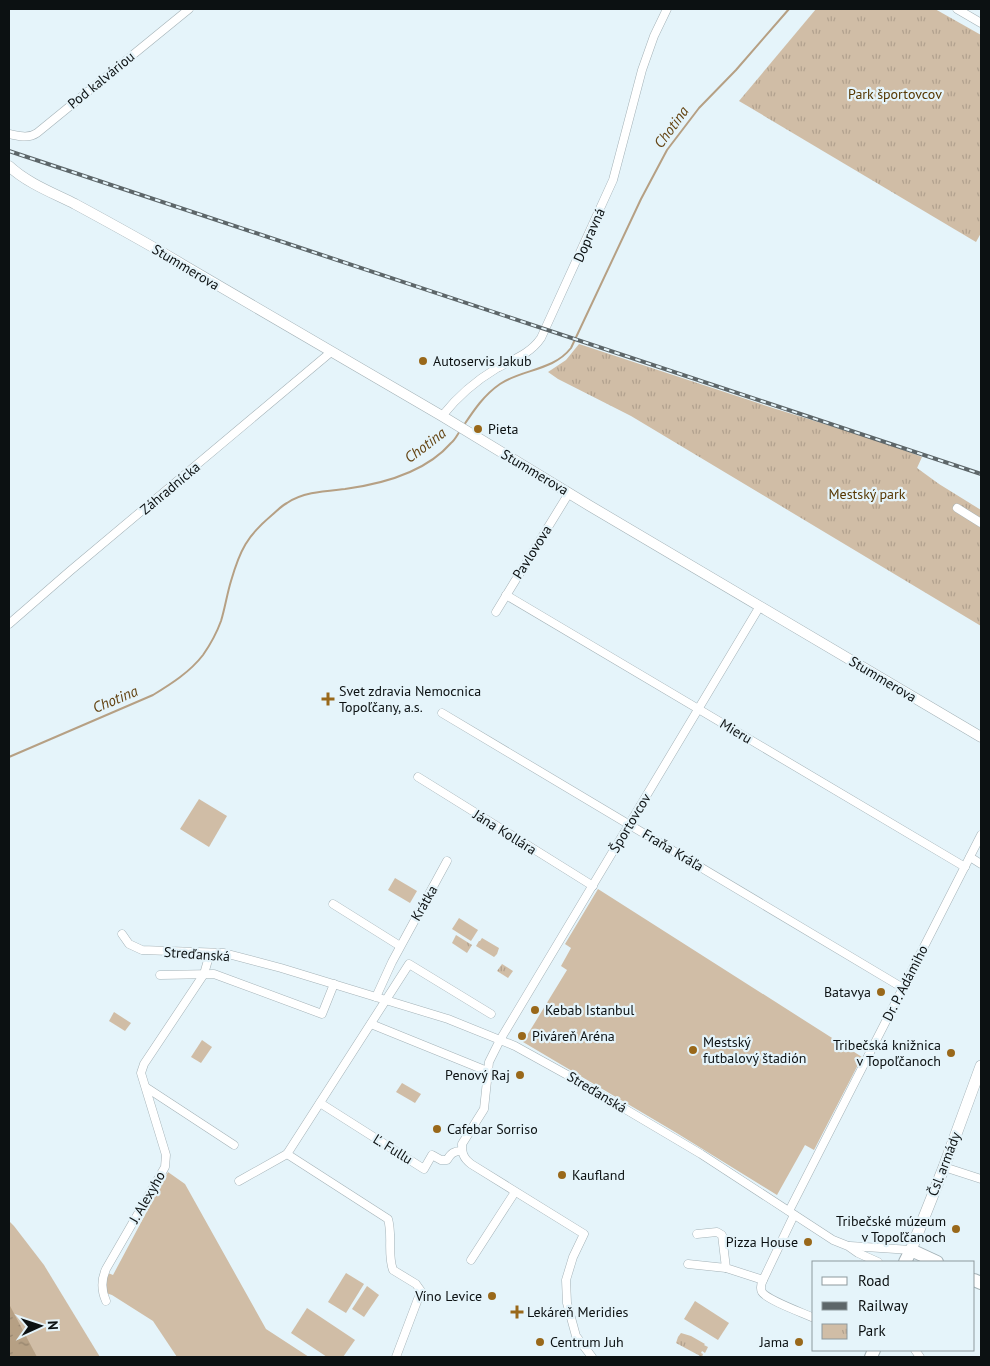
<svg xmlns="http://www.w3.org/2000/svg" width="990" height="1366" viewBox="0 0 990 1366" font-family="'PT Sans',sans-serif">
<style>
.grass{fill:#d0bda6}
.park{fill:url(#park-tufts)}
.water{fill:url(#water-ripples)}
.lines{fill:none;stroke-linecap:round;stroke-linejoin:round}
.stream{stroke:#b6a084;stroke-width:2}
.minor-casing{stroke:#a4b2b7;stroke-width:9}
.tertiary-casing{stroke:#a4b2b7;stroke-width:11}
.secondary-casing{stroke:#a4b2b7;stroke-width:12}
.primary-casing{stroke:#a4b2b7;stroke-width:14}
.minor{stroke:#fff;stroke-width:8}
.tertiary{stroke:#fff;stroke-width:10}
.secondary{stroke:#fff;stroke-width:11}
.primary{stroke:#fff;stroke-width:12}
.rail-casing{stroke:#5d6669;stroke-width:4}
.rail{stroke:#e5f4fa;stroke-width:2;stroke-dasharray:5.5;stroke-linecap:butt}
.poi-dot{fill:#99681a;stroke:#e5f4fa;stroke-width:2}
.labels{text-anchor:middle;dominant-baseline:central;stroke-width:4.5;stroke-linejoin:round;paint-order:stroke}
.street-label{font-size:14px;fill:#0c1112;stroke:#e5f4fa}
.park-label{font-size:14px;fill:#563702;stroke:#e5f4fa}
.poi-label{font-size:14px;fill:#0c1112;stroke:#e5f4fa;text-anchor:start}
.water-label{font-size:15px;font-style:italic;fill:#654514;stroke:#e5f4fa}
</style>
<defs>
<pattern id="park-tufts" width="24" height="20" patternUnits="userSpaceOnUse" patternTransform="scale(1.25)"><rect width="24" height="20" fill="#d0bda6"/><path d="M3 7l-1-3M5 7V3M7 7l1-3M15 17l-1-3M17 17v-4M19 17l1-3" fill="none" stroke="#b1a18e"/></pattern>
<pattern id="water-ripples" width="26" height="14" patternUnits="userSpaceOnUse" patternTransform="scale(1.25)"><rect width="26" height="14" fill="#b6a084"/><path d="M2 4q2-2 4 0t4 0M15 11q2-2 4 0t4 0" fill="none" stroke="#92816b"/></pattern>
</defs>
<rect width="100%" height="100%" fill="#e5f4fa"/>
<g class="grass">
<path d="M199,799L227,816L209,847L180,829Z"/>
<path d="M395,878L417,891L410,903L388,890Z"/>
<path d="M598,889L862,1057L814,1150L805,1145L777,1195L675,1132L523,1042L567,970L561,966L571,948L565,944Z"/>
<path d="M459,918L478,930L471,941L452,929Z"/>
<path d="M482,938L499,948L497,954L494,957L476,946L479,941H480Z"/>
<path d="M114,1012L131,1023L125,1031L109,1021Z"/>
<path d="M202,1040L212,1047L201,1063L191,1057Z"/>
<path d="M402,1083L421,1094L415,1103L396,1092Z"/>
<path d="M168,1172L185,1184L266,1329L309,1357H177L153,1321L112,1295L106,1293L102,1284L108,1273L113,1275Z"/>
<path d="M9,1221L14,1226L44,1265L100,1357H9Z"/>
<path d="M346,1273L364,1284L346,1313L328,1302Z"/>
<path d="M367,1286L379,1295L364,1317L352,1309Z"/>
<path d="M695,1301L729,1323L718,1340L684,1319Z"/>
<path d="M307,1308L355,1340L343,1357H327L291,1333Z"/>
</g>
<g class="park">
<path d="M816,9H935L981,35V233L976,242L739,101Z"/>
<path d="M579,344L776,409L883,442L922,457L917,468L939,484L981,510V626L631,416L558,379L548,372L566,360Z"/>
<path d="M456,935L472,945L467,953L452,943Z"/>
<path d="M502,964L513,971L508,978L497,971Z"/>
<path d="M681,1333L691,1336L705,1344L704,1345L708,1347L705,1353L702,1351L701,1353L703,1354L702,1357L676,1343L678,1337Z"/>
</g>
<path class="water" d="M9,1304L37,1357H9Z"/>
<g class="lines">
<g class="stream">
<path d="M464,425C474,410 484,395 500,384C522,369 553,371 571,348L641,199L667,150L699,108L736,70L789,9"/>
<path d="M9,757L153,695C171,684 190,672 203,655C210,645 217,632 221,621C225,608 227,594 231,581C240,550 247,536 272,515C277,511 281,506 287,503C303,492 326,491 345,489C382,484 426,472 451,443C455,440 457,435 460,431"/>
</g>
<g class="minor-casing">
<g id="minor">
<path d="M957,9L981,23"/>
<path d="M9,134C19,136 28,139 37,133L189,9"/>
<path d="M442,416C457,397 477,380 497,368C514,359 530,354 541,338L613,180L642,70L654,36L667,9"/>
<path d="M957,508L981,523"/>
<path d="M506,595L965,867"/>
<path d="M496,612L569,493"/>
<path d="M9,624L70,571L331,352"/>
<path d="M442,713L903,988"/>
<path d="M418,777L593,886"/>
<path d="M970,857L981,864"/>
<path d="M333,904L400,946"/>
<path d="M122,934L129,944L142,950L224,953L281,968L448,1019L515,1046L571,1077L701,1154L833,1240L848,1246L858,1253L878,1262"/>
<path d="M160,975L214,974L322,1014L334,984"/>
<path d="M376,997L392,962L447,861"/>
<path d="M371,1024L487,1071"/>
<path d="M147,1088L234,1145"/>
<path d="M320,1103L424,1169L432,1155L441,1160H447C451,1153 454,1151 462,1151"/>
<path d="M944,1167L981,1179"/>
<path d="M239,1181L287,1154"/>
<path d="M789,1211L981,835"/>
<path d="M794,1215L763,1280C761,1284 760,1288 762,1292C767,1300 803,1313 814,1318"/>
<path d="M697,1234L717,1232L722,1235L726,1268L763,1280"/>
<path d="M850,1246L911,1250"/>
<path d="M471,1260L515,1192"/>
<path d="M688,1264L726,1268"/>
<path d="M106,1301C101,1290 101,1280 106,1269L165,1167L166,1155L141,1073L144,1064L204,974L210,953"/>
<path d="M915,1350L920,1357"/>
<path d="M396,1357L421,1291L416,1284L393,1270C387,1253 393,1236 388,1219L287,1154L409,964L491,1014"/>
<path d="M592,1357L576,1336L567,1303L566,1280L573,1257L584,1234L471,1164C463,1158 462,1153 462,1144L484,1109L489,1062L500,1040L760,606"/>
</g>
</g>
<g class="tertiary-casing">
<path id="tertiary" d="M9,166C27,183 53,193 75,204C112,224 149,244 185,266L442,416L590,506L981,737"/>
</g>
<g class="secondary-casing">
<path id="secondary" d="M911,1250L944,1167L981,1066"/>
</g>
<g class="primary-casing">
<g id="primary">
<path d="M905,1262L911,1250L937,1262"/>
<path d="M974,1280L981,1283"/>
<path d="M871,1357L874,1350"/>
</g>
</g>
<use href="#minor" class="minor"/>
<use href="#tertiary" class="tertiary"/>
<use href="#secondary" class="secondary"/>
<use href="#primary" class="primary"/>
<g class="rail-casing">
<path id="rail" d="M9,151L981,474"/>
</g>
<use href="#rail" class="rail"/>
</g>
<g class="poi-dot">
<circle cx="423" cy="361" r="5"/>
<circle cx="478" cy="429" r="5"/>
<path d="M325.5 691.5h5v5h5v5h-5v5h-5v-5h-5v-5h5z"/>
<circle cx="881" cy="992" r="5"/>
<circle cx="535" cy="1010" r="5"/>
<circle cx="522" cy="1036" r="5"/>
<circle cx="693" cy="1050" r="5"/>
<circle cx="951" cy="1053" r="5"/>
<circle cx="520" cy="1075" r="5"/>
<circle cx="437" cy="1129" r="5"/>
<circle cx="562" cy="1175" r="5"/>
<circle cx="956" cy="1229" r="5"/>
<circle cx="808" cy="1242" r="5"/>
<circle cx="492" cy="1296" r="5"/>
<path d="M514.5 1304.5h5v5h5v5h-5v5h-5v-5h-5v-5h5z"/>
<circle cx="540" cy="1342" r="5"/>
<circle cx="799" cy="1342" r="5"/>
</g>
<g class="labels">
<g class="street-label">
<text transform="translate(101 80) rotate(-39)">Pod kalváriou</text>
<text transform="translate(589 235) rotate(-66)">Dopravná</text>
<text transform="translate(186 267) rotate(31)">Stummerova</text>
<text transform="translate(535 472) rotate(31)">Stummerova</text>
<text transform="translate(170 488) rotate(-40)">Záhradnícka</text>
<text transform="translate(532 552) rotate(-58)">Pavlovova</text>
<text transform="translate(883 679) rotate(31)">Stummerova</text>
<text transform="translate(736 731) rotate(31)">Mieru</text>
<text transform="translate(630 823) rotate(-59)">Športovcov</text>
<text transform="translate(505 832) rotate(32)">Jána Kollára</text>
<text transform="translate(673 850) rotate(31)">Fraňa Kráľa</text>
<text transform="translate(424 903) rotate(-60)">Krátka</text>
<text transform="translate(197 954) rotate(4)">Streďanská</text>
<text transform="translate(905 983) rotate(-63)">Dr. P. Adámiho</text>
<text transform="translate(597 1092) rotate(31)">Streďanská</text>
<text transform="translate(393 1149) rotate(32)">Ľ. Fullu</text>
<text transform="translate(944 1164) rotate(-69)">Čsl. armády</text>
<text transform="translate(147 1197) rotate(-60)">J. Alexyho</text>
</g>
<g class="park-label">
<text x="895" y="94">Park športovcov</text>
<text x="867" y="494">Mestský park</text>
</g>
<g class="poi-label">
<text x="433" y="361">Autoservis Jakub</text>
<text x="488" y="429">Pieta</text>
<text x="339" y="691">Svet zdravia Nemocnica<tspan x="339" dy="16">Topoľčany, a.s.</tspan></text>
<text x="871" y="992" text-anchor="end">Batavya</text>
<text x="545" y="1010">Kebab Istanbul</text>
<text x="532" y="1036">Piváreň Aréna</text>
<text x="703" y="1042">Mestský<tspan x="703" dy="16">futbalový štadión</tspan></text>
<text x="941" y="1045" text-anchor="end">Tribečská knižnica<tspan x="941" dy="16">v Topoľčanoch</tspan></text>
<text x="510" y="1075" text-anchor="end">Penový Raj</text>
<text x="447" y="1129">Cafebar Sorriso</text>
<text x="572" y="1175">Kaufland</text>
<text x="946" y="1221" text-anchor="end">Tribečské múzeum<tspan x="946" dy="16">v Topoľčanoch</tspan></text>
<text x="798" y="1242" text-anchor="end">Pizza House</text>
<text x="482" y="1296" text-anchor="end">Víno Levice</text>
<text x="527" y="1312">Lekáreň Meridies</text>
<text x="550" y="1342">Centrum Juh</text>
<text x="789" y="1342" text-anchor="end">Jama</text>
</g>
<g class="water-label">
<text transform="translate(671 127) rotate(-54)">Chotina</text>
<text transform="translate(425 445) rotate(-37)">Chotina</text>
<text transform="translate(115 699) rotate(-23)">Chotina</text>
</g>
</g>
<rect width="990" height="1366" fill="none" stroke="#0c1112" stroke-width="20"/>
<rect x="812" y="1261" width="162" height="90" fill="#e5f4fa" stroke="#8e999d"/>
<rect x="822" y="1277" width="25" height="8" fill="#ffffff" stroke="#8e999d"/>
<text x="858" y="1286" font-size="15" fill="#0c1112">Road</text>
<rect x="822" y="1302" width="25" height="8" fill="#5d6669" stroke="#8e999d"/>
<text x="858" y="1311" font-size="15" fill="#0c1112">Railway</text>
<rect x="822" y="1324" width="25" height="15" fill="url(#park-tufts)" stroke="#8e999d"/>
<text x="858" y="1336" font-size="15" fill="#0c1112">Park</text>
<g transform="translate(40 1326) rotate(87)" stroke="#e5f4fa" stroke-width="4" paint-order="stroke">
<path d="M0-4L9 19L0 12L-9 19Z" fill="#0c1112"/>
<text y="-8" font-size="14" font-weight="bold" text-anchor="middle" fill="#0c1112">N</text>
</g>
</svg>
